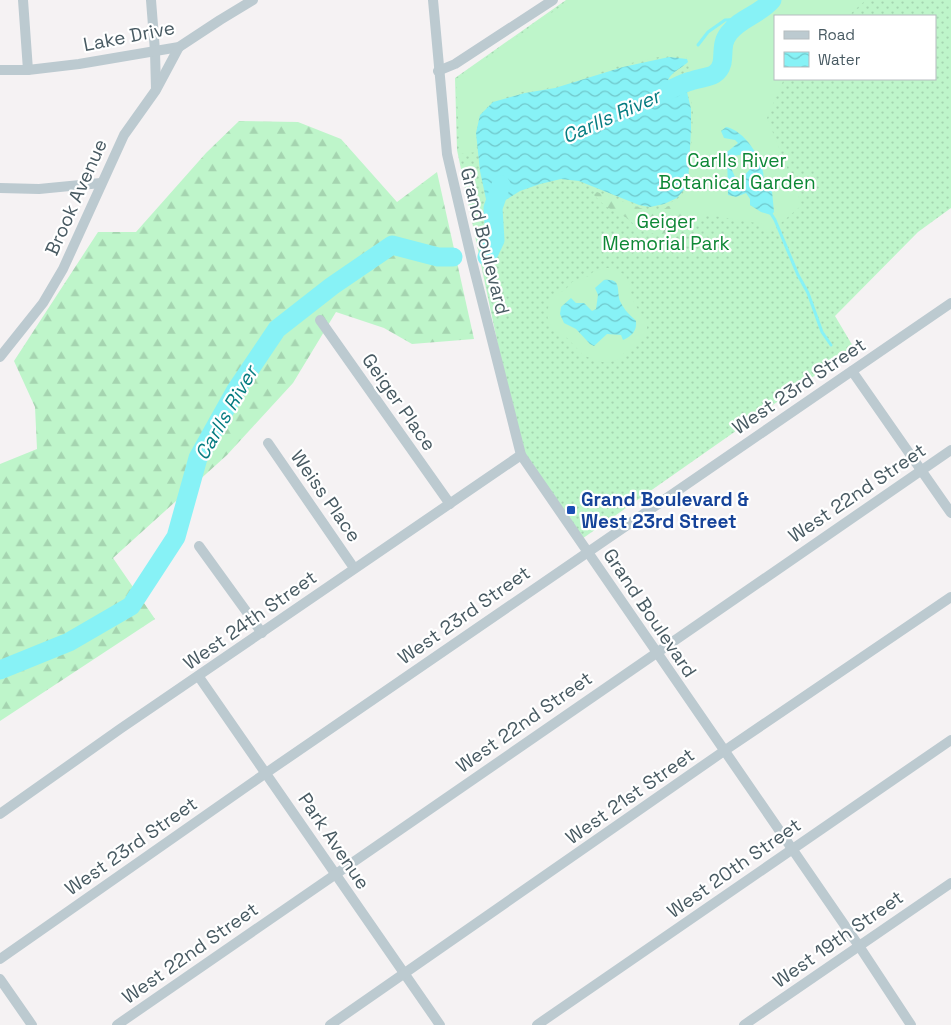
<svg xmlns="http://www.w3.org/2000/svg" width="951" height="1025" viewBox="0 0 951 1025" font-family="'Space Grotesk',sans-serif">
<style>
.grass{fill:url(#grass-dots);fill-rule:evenodd}
.forest{fill:url(#forest-firs)}
.garden{fill:#bef5ca}
.water{fill:url(#water-waves);fill-rule:evenodd}
.lines{fill:none;stroke-linecap:round;stroke-linejoin:round}
.stream{stroke:#87f2f6;stroke-width:3}
.river{stroke:#87f2f6;stroke-width:19}
.minor{stroke:#bccad0;stroke-width:10}
.transit-dot{fill:#1a4fb4;stroke:#fff;stroke-width:2}
.labels{text-anchor:middle;dominant-baseline:central;stroke-width:4.5;stroke-linejoin:round;paint-order:stroke}
.street-label{font-size:19px;fill:#485a62;stroke:#fff}
.park-label{font-size:19px;fill:#0e8836;stroke:#fff}
.transit-label{font-size:19px;font-weight:bold;fill:#164399;stroke:#fff;text-anchor:start}
.water-label{font-size:20px;font-style:italic;fill:#067c81;stroke:#fff}
</style>
<defs>
<pattern id="grass-dots" width="8" height="8" patternUnits="userSpaceOnUse" patternTransform="scale(1.25)"><rect width="8" height="8" fill="#bef5ca"/><path d="M2 2h.1M6 6h.1" fill="none" stroke="#a5d4b0" stroke-width="1.8" stroke-linecap="round"/></pattern>
<pattern id="forest-firs" width="22" height="20" patternUnits="userSpaceOnUse" patternTransform="scale(1.25)"><rect width="22" height="20" fill="#bef5ca"/><path d="M5 1l3.5 6h-7zM16 11l3.5 6h-7z" fill="#a5d4b0"/></pattern>
<pattern id="water-waves" width="16" height="10" patternUnits="userSpaceOnUse" patternTransform="scale(1.25)"><rect width="16" height="10" fill="#87f2f6"/><path d="M0 5q4-4 8 0t8 0" fill="none" stroke="#70c7cb"/></pattern>
</defs>
<rect width="100%" height="100%" fill="#f5f2f3"/>
<path class="grass" d="M566,0H951V208L918,232L835,316L854,348L579,541L521,455L457,150L455,78ZM775,16H935V79H775Z"/>
<g class="forest">
<path d="M239,121L298,122L341,139L397,202L437,172L474,339L412,344L384,328L336,312L293,383L227,455L113,558L155,619L0,721V464L37,449L35,407L14,361L98,232H136L206,153Z"/>
<path d="M597,192L643,209H664L680,199L707,213L697,223L677,233L655,234L640,230L627,218L605,206L594,195Z"/>
</g>
<g class="garden">
<path d="M570,0H866L848,16H775V79H784L767,118L802,205L768,234L762,224L685,211L668,204L679,198L690,184L693,109L689,92L693,83L686,57L668,55L622,65L554,87L525,91L493,101L480,115L476,133L477,152L460,154L456,79Z"/>
<path d="M604,268H613L625,275L629,282L631,297L647,325V334L641,342L634,348L626,351L619,359L608,363L597,361L583,355L567,338L555,332L548,320L547,311L552,298L556,294L565,290L572,282L589,276L593,272Z"/>
</g>
<g class="water">
<path d="M669,57L687,59L688,62C681,69 665,75 668,86L671,88L689,77L693,80L687,92L691,109V129L688,185L677,198L664,204L650,207L639,205L579,181L561,179L540,184L520,191L493,208L487,204L480,171L476,133L480,115L493,102L525,93L555,88L623,67Z"/>
<path d="M726,127C745,130 767,164 763,181L772,191L774,212L771,215L761,212L750,205V199L746,193L736,197L728,195L727,152L738,143L735,140L724,138L721,131ZM743,151L749,155L754,165L740,180L737,189L734,190L732,186L735,177L729,163L732,156L740,155Z"/>
<path d="M604,280C624,278 615,293 621,303C625,311 630,315 636,321C637,331 632,336 623,340L621,335L607,334L594,346L590,344L576,329L564,323L560,314L561,307L571,298L576,303H584L592,311L596,309L598,295L595,288Z"/>
</g>
<g class="lines">
<g class="stream">
<path d="M698,45L708,32L725,20L744,19"/>
<path d="M770,212L775,220L798,275L808,293L822,332L831,345"/>
</g>
<g class="river">
<path d="M669,90C676,87 683,83 691,81C704,76 718,79 722,63C724,52 721,43 729,33C740,18 761,14 772,0"/>
<path d="M487,257L495,240L493,208L501,185"/>
<path d="M0,670L69,642L131,606L176,537L198,458L236,390L277,329L332,286L392,245L438,257H453"/>
</g>
<g class="minor">
<path d="M23,0L28,70"/>
<path d="M151,0L155,51L156,89"/>
<path d="M433,0L447,154L472,261L521,455L859,946L911,1025"/>
<path d="M0,70H28L79,64L179,47L220,20L253,0"/>
<path d="M438,71L455,64L553,0"/>
<path d="M0,188L39,189L101,183"/>
<path d="M320,320L450,504"/>
<path d="M0,357L43,303L63,269L124,135L156,90L179,47"/>
<path d="M852,371L951,513"/>
<path d="M268,443L354,568"/>
<path d="M199,546L262,633"/>
<path d="M199,677L440,1025"/>
<path d="M0,814L120,729L521,455"/>
<path d="M0,959L266,773L951,303"/>
<path d="M0,979L32,1025"/>
<path d="M117,1025L951,450"/>
<path d="M330,1025L724,751L951,597"/>
<path d="M537,1025L951,740"/>
<path d="M744,1025L951,883"/>
</g>
</g>
<rect class="transit-dot" x="566" y="505" width="10" height="10" rx="2.5"/>
<g class="labels">
<g class="street-label">
<text transform="translate(129 36) rotate(-11)">Lake Drive</text>
<text transform="translate(76 197) rotate(-66)">Brook Avenue</text>
<text transform="translate(485 241) rotate(76)">Grand Boulevard</text>
<text transform="translate(799 386) rotate(-34)">West 23rd Street</text>
<text transform="translate(399 402) rotate(55)">Geiger Place</text>
<text transform="translate(857 493) rotate(-34)">West 22nd Street</text>
<text transform="translate(326 496) rotate(55)">Weiss Place</text>
<text transform="translate(650 613) rotate(56)">Grand Boulevard</text>
<text transform="translate(464 615) rotate(-35)">West 23rd Street</text>
<text transform="translate(250 620) rotate(-35)">West 24th Street</text>
<text transform="translate(524 722) rotate(-35)">West 22nd Street</text>
<text transform="translate(630 796) rotate(-35)">West 21st Street</text>
<text transform="translate(334 841) rotate(56)">Park Avenue</text>
<text transform="translate(131 846) rotate(-35)">West 23rd Street</text>
<text transform="translate(734 868) rotate(-35)">West 20th Street</text>
<text transform="translate(838 939) rotate(-35)">West 19th Street</text>
<text transform="translate(190 953) rotate(-35)">West 22nd Street</text>
</g>
<g class="park-label">
<text x="737" y="160">Carlls River<tspan x="737" dy="22">Botanical Garden</tspan></text>
<text x="666" y="221">Geiger<tspan x="666" dy="22">Memorial Park</tspan></text>
</g>
<g class="transit-label">
<text x="581" y="499">Grand Boulevard &amp;<tspan x="581" dy="22">West 23rd Street</tspan></text>
</g>
<g class="water-label">
<text transform="translate(611 116) rotate(-24)">Carlls River</text>
<text transform="translate(226 413) rotate(-60)">Carlls River</text>
</g>
</g>
<rect x="774" y="15" width="162" height="65" fill="#ffffff" stroke="#b6bdc0"/>
<rect x="784" y="31" width="25" height="8" fill="#bccad0" stroke="#b6bdc0"/>
<text x="818" y="40" font-size="15" fill="#485a62">Road</text>
<rect x="784" y="52" width="25" height="15" fill="url(#water-waves)" stroke="#b6bdc0"/>
<text x="818" y="65" font-size="15" fill="#485a62">Water</text>
</svg>
